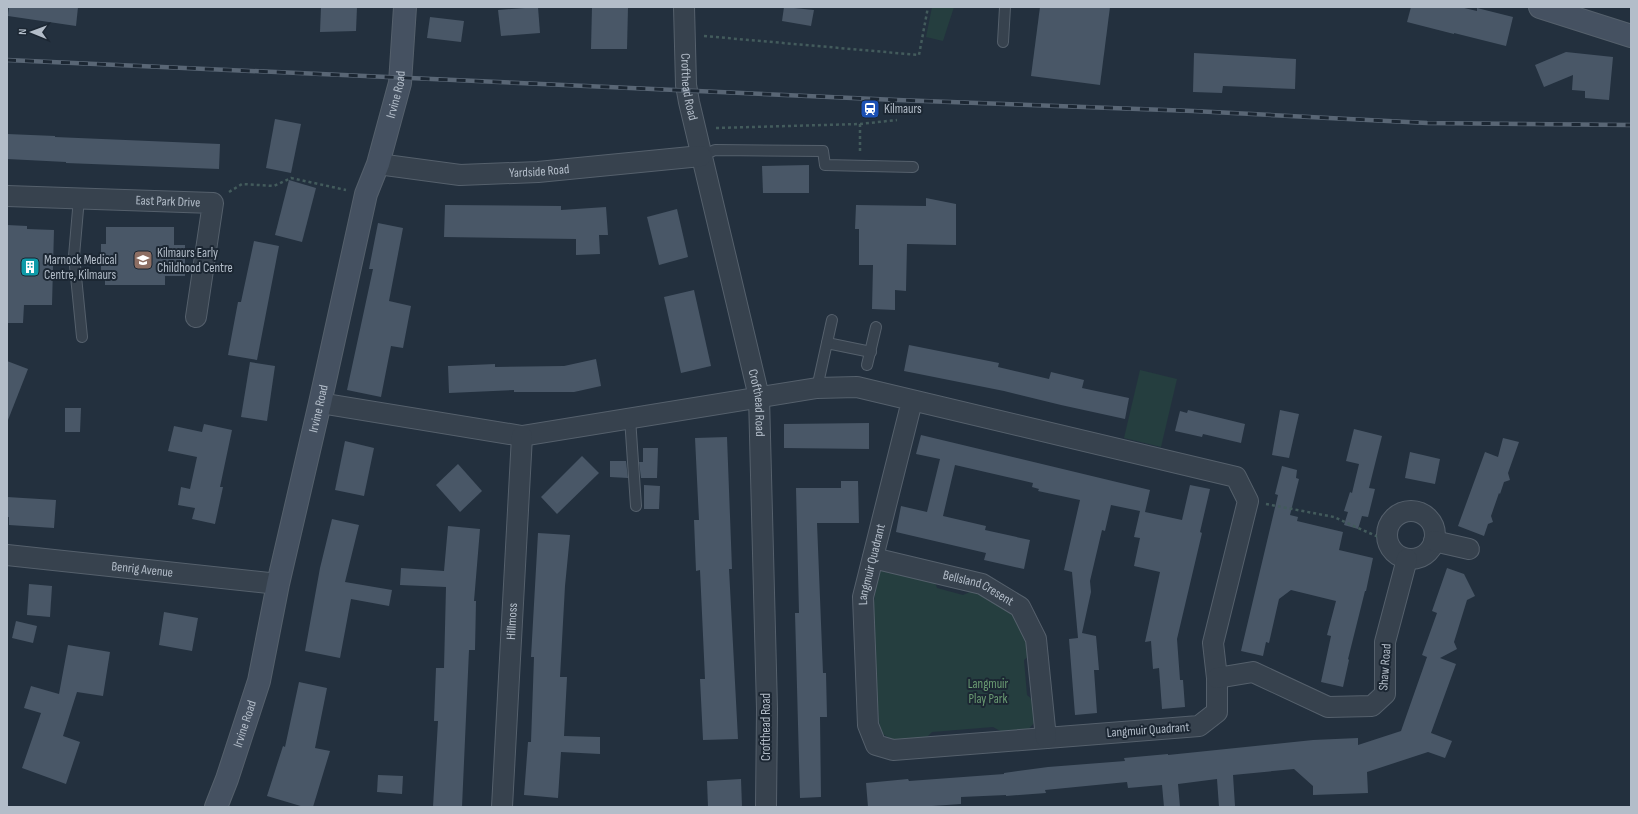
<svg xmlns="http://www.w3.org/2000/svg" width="1638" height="814" viewBox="0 0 1638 814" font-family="'Sofia Sans Condensed',sans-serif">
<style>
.green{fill:#253e3f}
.building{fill:#495767}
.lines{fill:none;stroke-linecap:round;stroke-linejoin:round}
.lane-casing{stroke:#55606c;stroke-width:12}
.street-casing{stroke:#55606c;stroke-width:22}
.secondary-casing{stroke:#55606c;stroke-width:24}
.path{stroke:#435b5c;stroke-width:2.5;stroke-dasharray:3 3;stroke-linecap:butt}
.lane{stroke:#37424e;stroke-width:10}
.street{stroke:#37424e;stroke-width:20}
.secondary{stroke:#455161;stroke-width:22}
.rail-casing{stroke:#596675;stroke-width:4.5}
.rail{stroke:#1c2733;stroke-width:3;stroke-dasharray:9;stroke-linecap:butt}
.labels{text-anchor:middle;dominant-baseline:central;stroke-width:4;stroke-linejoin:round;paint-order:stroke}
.street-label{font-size:13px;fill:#b3bdc9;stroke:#1c2733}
.poi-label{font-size:13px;fill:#b3bdc9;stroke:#1c2733;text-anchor:start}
.park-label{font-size:13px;fill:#6a9b72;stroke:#1c2733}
</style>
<rect width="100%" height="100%" fill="#23303e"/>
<g class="green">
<path d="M932,7H954L943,41L926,37Z"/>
<path d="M1140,370L1177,379L1161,447L1124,438Z"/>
<path d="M879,564L934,580L937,588L963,595L974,590L1013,613L1026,632L1030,655L1024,660L1027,695L1033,700L1035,722L1027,731L1004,733L993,727L932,732L923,741L895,742L880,732L871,625Z"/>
</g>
<g class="building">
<path d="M9,7H78L76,26L8,16Z"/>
<path d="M321,7H357L356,31L320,32Z"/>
<path d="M538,7L540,33L501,36L498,10Z"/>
<path d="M592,7H628L627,49H591Z"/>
<path d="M784,7L814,10L811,26L782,21Z"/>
<path d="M1040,7H1110L1100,85L1031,76Z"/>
<path d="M1411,7H1460L1477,11V8L1513,17L1506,46L1454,33V34L1407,22Z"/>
<path d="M430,17L464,21L461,42L427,38Z"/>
<path d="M1566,52L1613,57L1609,100L1585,98V91L1572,90L1573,75L1544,87L1535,65Z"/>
<path d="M1194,53L1296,59L1295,89L1223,86L1222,93L1193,92Z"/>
<path d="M275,119L301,124L291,173L266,168Z"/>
<path d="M7,134L55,136V137L220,144L219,169L66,163V162L7,159Z"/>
<path d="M809,165V193H763L762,166Z"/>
<path d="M289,180L316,188L302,242L275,235Z"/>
<path d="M926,198L956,204V245L907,244L906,291L895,290V310L872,309L873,265H859V229H855L856,205L926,206Z"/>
<path d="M445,205L561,206V210L606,207L608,235H599L600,254L576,255V239L444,237Z"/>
<path d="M677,209L688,257L659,265L647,217Z"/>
<path d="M378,223L403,228L389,301L411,306L403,348L391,346L381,397L347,390L373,269H369Z"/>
<path d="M7,225L27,226V229L54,230L52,305H24L23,323H7Z"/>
<path d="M106,227H174V245H185V276H165V285H105V275H101V244H106Z"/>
<path d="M254,241L279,246L257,360L228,355L238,302H241Z"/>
<path d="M694,290L711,366L681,373L664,297Z"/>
<path d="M909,345L999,363L998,367L1049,379L1051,372L1084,380L1082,388L1129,398L1125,419L1061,405L1004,391L904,371Z"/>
<path d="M596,359L601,386L574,392H514V390L449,393L448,366L495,364V367L564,366Z"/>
<path d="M7,361L28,369L8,420H7Z"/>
<path d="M250,362L275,366L267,421L241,417Z"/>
<path d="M65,408H81L80,432H65Z"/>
<path d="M1188,410L1245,424L1241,443L1203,434L1202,437L1175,431L1180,411L1187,413Z"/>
<path d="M1280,410L1299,414L1289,458L1272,455Z"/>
<path d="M869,423V449L784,448V424Z"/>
<path d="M204,424L232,430L220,487H223L215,524L192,519L195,508L178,505L181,487L190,489L197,457L168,451L174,426L202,432Z"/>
<path d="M1354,429L1382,436L1369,488L1375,489L1368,517L1362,516L1358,529L1344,525L1348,512L1344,511L1350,492L1352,493L1359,464L1346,461Z"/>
<path d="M921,435L1150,490L1145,512L1182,520L1190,485L1210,489L1200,532L1202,533L1177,639L1180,680H1183L1185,707L1162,709L1159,668L1153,669L1151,641L1145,642L1160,572L1134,566L1140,538L1134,537L1140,511L1111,505L1105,531L1102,530L1090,581L1091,592L1082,633L1096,636L1099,670H1094L1097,713L1075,715L1069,639L1078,638L1072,572L1064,570L1080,500L1038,491L1039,489L1032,487L1033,483L955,465L943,516L986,526L985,530L1030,540L1024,569L984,560L986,553L896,532L901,506L927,512L940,459L916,454Z"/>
<path d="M727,437L732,569H729L738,739L703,740L700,679H705L700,570L696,571L694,520H699L695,438Z"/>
<path d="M1503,438L1519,442L1508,473L1510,480L1504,482L1500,494L1499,493L1491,516L1493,522L1488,524L1484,536L1458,526L1485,452L1498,457Z"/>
<path d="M345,441L374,448L364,496L335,490Z"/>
<path d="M643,448H658L657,478H641L639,462H643Z"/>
<path d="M1410,452L1440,459L1435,484L1405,478Z"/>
<path d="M582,456L599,473L557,514L541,497Z"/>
<path d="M610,461H626L628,478L610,477Z"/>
<path d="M458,464L482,491L460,512L436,485Z"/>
<path d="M1282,466L1297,470L1296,478L1299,479L1290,515L1298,517L1297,521L1343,532L1339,550L1373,558L1366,591H1365L1348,659L1349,660L1343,687L1321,682L1331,636L1327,635L1336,601L1291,590L1279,599L1269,643L1266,642L1263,656L1241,651L1278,495L1275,494Z"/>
<path d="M841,481H858L859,523H817L823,673H826L827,717H820L821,797L800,798L795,613H799L796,488H841Z"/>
<path d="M644,485L660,486L659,509H644Z"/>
<path d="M7,497L56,500L54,528L9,525V517H7Z"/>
<path d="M332,519L359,525L345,582L392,590L389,606L351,599L340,658L305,651L320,568Z"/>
<path d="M448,526L480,529L474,601H476L475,650H469L462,807H433L438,721H434L436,668H444L446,587L400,585L401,568L444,571Z"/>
<path d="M538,533L570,535L565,586L560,677H567L564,736L600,737V754L561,752L558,798L524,795L528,742H531L534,657H531Z"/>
<path d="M1447,568L1464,574L1475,596L1467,600L1454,642L1457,649L1440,658L1456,664L1431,733L1452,741L1445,758L1428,752L1367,772L1368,793L1313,795V786L1294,769L1233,775L1235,806L1219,807L1217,779L1178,784L1180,807H1164L1162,785L1128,788L1127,782L1045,790L1046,793L1006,796V795L961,797V804L918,807H868L866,783L908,779L909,781L1004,774V773L1048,767L1125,761L1124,758L1168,754V755L1313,740L1358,738V745L1401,731L1427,657L1422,655L1437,613L1432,611Z"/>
<path d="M29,584L52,586L50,617L27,615Z"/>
<path d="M164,612L198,618L192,651L159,645Z"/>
<path d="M16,621L37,626L33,643L12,638Z"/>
<path d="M68,645L110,652L103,696L77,692L63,736L80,742L66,784L22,768L41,713L24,708L31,686L59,694Z"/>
<path d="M299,682L327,688L315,748L330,751L313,807H304L267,796L283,746L285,747Z"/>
<path d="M378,775L403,776L402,794L377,792Z"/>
<path d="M741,779L742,807H708L707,781Z"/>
</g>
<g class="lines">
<g class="lane-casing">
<g id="lane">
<path d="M1003,42L1005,7"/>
<path d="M701,156L715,150L823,151L825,165L913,167"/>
<path d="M79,198L74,256L82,337"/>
<path d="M827,343L871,352"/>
<path d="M867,365L876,327"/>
<path d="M817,388L832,320"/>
<path d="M630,418L636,506"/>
</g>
</g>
<g class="street-casing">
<g id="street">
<path id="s1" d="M684,7L686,85L689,102L759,397L767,709L766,807"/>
<path id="s2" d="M378,164L460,175L538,172L701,156"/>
<path id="s3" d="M7,196L213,203L196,317"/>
<path id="s4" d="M320,403L522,436L817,388L857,387L1236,477L1248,501L1213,643L1217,678V712L1199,726L893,750L876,745L868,725L863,597L912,401"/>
<circle cx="1411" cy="535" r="24"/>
<path d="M1434,541L1469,549"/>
<path id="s5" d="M7,555L278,584"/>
<path id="s6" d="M873,558L982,584L1020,607L1036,639L1046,738"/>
<path d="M1217,678L1253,672L1328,707L1372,706L1385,694V642L1407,559"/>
<path id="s7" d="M502,807L522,436"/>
</g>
</g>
<g class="secondary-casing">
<g id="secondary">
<path d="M1540,7L1631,36"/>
<path id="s8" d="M216,807L227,779L259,681L278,584L320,403L366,194L378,164L400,83L405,7"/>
</g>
</g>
<g class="path">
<path d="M704,36L919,55L928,7"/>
<path d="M716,128L860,124L897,120"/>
<path d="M860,151V124"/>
<path d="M229,192L242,184L274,186L291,178L346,190"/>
<path d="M1266,504L1334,517L1387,541"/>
</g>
<use href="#lane" class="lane"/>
<use href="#street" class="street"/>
<use href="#secondary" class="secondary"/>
<g class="rail-casing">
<path id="rail" d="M7,60L897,100L1193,111L1427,123L1631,125"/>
</g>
<use href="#rail" class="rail"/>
</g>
<defs>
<g id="station-square" transform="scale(1)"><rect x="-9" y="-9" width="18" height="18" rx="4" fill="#1a4fb4" stroke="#1c2733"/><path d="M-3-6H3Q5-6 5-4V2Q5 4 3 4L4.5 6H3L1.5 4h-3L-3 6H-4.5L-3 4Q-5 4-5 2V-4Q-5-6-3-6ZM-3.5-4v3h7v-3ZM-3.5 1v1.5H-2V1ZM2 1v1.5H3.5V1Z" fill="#fff"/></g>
<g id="school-square" transform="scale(1)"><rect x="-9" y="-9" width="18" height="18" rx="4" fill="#8d6e63" stroke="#1c2733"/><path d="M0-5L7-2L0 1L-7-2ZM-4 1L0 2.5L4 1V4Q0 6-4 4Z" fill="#fff"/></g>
<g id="building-square" transform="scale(1)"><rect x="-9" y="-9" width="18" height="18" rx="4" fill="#0f9aa8" stroke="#1c2733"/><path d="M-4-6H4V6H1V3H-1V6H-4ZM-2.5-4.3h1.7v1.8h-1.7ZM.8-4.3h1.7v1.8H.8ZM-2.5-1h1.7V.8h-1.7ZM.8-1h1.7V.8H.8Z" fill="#fff"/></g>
</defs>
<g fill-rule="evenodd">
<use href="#station-square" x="870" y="109"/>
<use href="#school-square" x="143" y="260"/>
<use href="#building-square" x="30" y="267"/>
</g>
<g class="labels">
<g class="street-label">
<text stroke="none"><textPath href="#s1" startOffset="80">Crofthead Road</textPath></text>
<text stroke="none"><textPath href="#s8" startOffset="736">Irvine Road</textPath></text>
<text stroke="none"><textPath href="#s2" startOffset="162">Yardside Road</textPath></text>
<text stroke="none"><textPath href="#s3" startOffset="161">East Park Drive</textPath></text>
<text stroke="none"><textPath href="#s1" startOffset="404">Crofthead Road</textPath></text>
<text stroke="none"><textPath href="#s8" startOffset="412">Irvine Road</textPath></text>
<text stroke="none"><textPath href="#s4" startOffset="1706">Langmuir Quadrant</textPath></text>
<text stroke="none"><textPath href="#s5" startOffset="136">Benrig Avenue</textPath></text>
<text stroke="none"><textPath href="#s6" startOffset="110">Bellsland Cresent</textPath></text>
<text stroke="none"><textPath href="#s7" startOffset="186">Hillmoss</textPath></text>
<text transform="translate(1385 667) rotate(-86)">Shaw Road</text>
<text stroke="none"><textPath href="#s8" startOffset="88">Irvine Road</textPath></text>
<text transform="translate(766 727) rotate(-90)">Crofthead Road</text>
<text transform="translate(1148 730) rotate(-4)">Langmuir Quadrant</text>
</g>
<g class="poi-label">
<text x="884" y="109">Kilmaurs</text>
<text x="157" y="253">Kilmaurs Early<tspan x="157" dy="15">Childhood Centre</tspan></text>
<text x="44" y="260">Marnock Medical<tspan x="44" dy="15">Centre, Kilmaurs</tspan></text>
</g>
<g class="park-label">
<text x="988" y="684">Langmuir<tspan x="988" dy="15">Play Park</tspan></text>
</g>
</g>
<rect width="1638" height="814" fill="none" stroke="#b3bdc9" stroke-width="16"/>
<g transform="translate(32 32) rotate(271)" stroke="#1c2733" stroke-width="3" paint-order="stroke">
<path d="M0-3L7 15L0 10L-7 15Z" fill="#b3bdc9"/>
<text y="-6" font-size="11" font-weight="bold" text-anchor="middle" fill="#b3bdc9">N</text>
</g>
</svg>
